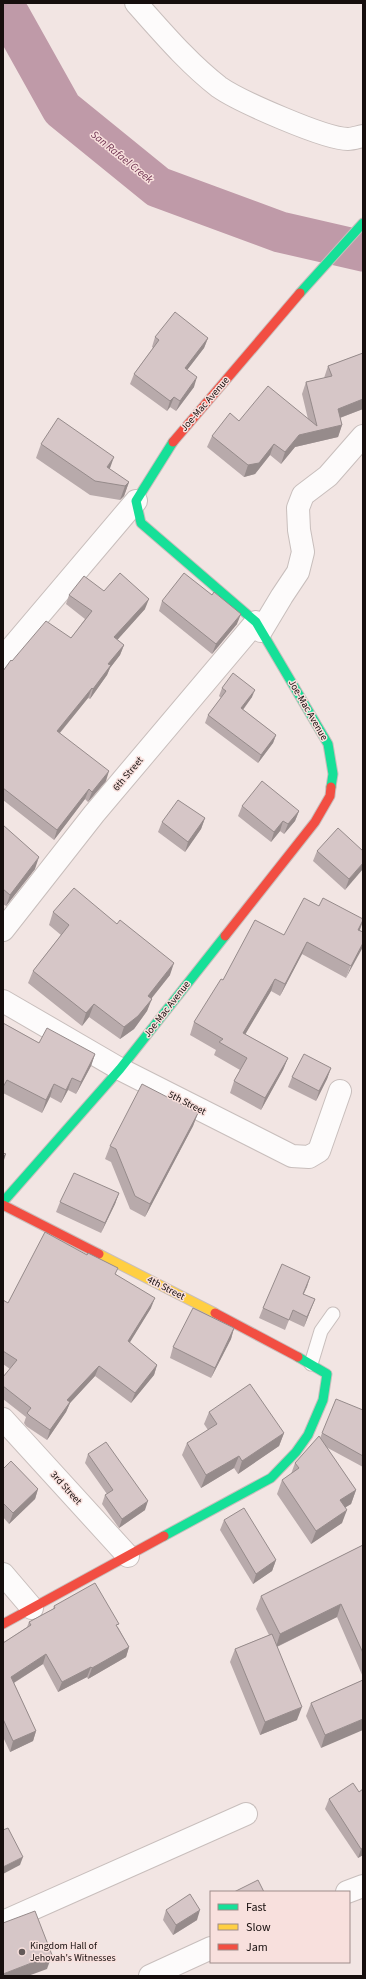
<svg xmlns="http://www.w3.org/2000/svg" width="366" height="1979" viewBox="0 0 366 1979" font-family="'Source Sans 3',sans-serif">
<style>
.lines{fill:none;stroke-linecap:round;stroke-linejoin:round}
.river{stroke:#bf9aa8;stroke-width:41}
.lane-casing{stroke:#c8bebc;stroke-width:15}
.street-casing{stroke:#c8bebc;stroke-width:24}
.fast-casing{stroke:#c8bebc;stroke-width:11}
.slow-casing{stroke:#c8bebc;stroke-width:11}
.jam-casing{stroke:#c8bebc;stroke-width:11}
.lane{stroke:#fdfbfb;stroke-width:13}
.street{stroke:#fdfbfb;stroke-width:22}
.fast{stroke:#16e098;stroke-width:9}
.slow{stroke:#ffcf43;stroke-width:9}
.jam{stroke:#f24e42;stroke-width:9}
.wall{fill:#b8aaab}
.shaded-wall{fill:#968b8b}
.building{fill:#d6c6c7;stroke:#968b8b}
.poi-dot{fill:#635958;stroke:#f8e0dd;stroke-width:1.5}
.labels{text-anchor:middle;dominant-baseline:central;stroke-width:3;stroke-linejoin:round;paint-order:stroke}
.street-label{font-size:10px;fill:#160e0d;stroke:#f8e0dd}
.poi-label{font-size:10px;fill:#160e0d;stroke:#f8e0dd;text-anchor:start}
.water-label{font-size:11px;font-style:italic;fill:#6e3150;stroke:#f8e0dd}
</style>
<rect width="100%" height="100%" fill="#f2e5e3"/>
<g class="lines">
<path class="river" d="M3,14L10,16L62,109L158,187L280,232L363,251"/>
<g class="lane-casing">
<path id="lane" d="M311,1364L321,1331L333,1314"/>
</g>
<g class="street-casing">
<g id="street">
<path d="M136,3C162,32 188,63 219,87C239,101 325,139 348,139C353,139 358,137 363,136"/>
<path d="M261,631L282,596L298,572L303,552L299,530L298,508L303,495L328,476L363,436"/>
<path d="M3,658L136,501"/>
<path d="M3,930L94,814L256,622"/>
<path d="M3,1001L120,1069L292,1156L309,1157L319,1151L340,1091"/>
<path d="M3,1419L128,1556"/>
<path d="M3,1574L32,1608"/>
<path d="M347,1892L363,1886"/>
<path d="M3,1922L246,1814"/>
<path d="M150,1976L211,1948"/>
</g>
</g>
<g class="fast-casing">
<g id="fast">
<path d="M300,293L363,223"/>
<path d="M173,442L136,501L141,523L256,622L328,744L333,774L331,787"/>
<path d="M3,1202L120,1069L225,936"/>
<path d="M164,1536L271,1478L296,1452L308,1435L323,1400L327,1374L298,1357"/>
</g>
</g>
<g class="slow-casing">
<path id="slow" d="M99,1254L215,1313"/>
</g>
<g class="jam-casing">
<g id="jam">
<path d="M173,442L300,293"/>
<path d="M225,936L315,822L330,796L331,787"/>
<path d="M3,1205L99,1254"/>
<path d="M215,1313L298,1357"/>
<path d="M3,1624L164,1536"/>
</g>
</g>
<use href="#lane" class="lane"/>
<use href="#street" class="street"/>
<use href="#fast" class="fast"/>
<use href="#slow" class="slow"/>
<use href="#jam" class="jam"/>
</g>
<g class="wall">
<path d="M155,337L208,338L204,348L187,370L194,387L176,411L170,407L167,411L130,384L134,374L153,348L152,347Z"/>
<path d="M363,353V409L340,418L342,425L338,437L295,447L281,464L270,455L255,474L244,477L207,447L212,436L239,421L308,419L302,394L306,382L324,378L328,366Z"/>
<path d="M41,444L129,482L124,496L120,500L90,495L36,458Z"/>
<path d="M104,591L145,609L117,640L124,645L120,655L110,668L107,675L90,699L88,698L60,733L106,781L88,802L85,799L54,840L3,800V671L12,661L71,638L85,619L66,604L69,595Z"/>
<path d="M162,601L237,624L212,654L159,611Z"/>
<path d="M222,688L252,697L243,710L276,735L273,743L258,763L205,723L208,715L221,698L219,696Z"/>
<path d="M242,806L299,811L295,821L284,834L280,831L271,842L238,816Z"/>
<path d="M205,818L201,829L185,852L158,832L162,822Z"/>
<path d="M3,825L35,869L6,906L3,904Z"/>
<path d="M317,851H363L345,890L313,861Z"/>
<path d="M319,906L363,921L360,930L363,932L346,978L302,954L280,996L271,991L245,1034L288,1058L283,1070L261,1110L230,1093L234,1081L240,1070L214,1055L216,1050L190,1035L194,1022L223,980L284,935Z"/>
<path d="M53,912L170,975L151,998L147,1011L134,1029L120,1039L89,1017L82,1026L28,983L33,971L61,935L49,925Z"/>
<path d="M3,1023L39,1043L95,1054L91,1066L76,1094L68,1090L61,1103L50,1097L42,1113L3,1093Z"/>
<path d="M331,1068L327,1079L316,1101L288,1087L292,1077Z"/>
<path d="M198,1113L193,1126L145,1217L130,1209L111,1162L105,1159L110,1146Z"/>
<path d="M119,1193L115,1204L101,1233L56,1212L60,1202Z"/>
<path d="M116,1274L151,1308L129,1343L157,1365L154,1375L131,1403L95,1376L70,1403L66,1412L47,1440L26,1426L24,1423L26,1417L3,1399V1377L10,1369L3,1364V1300L8,1303Z"/>
<path d="M310,1277L303,1294L315,1299L311,1309L304,1327L289,1320L285,1330L259,1318L263,1308Z"/>
<path d="M234,1328L231,1339L211,1378L170,1358L173,1347Z"/>
<path d="M363,1410V1467L326,1447L356,1490L351,1504L345,1507L342,1523L311,1544L277,1494L282,1480L291,1474L295,1463L320,1438L322,1433Z"/>
<path d="M209,1412L284,1433L279,1446L238,1474L234,1468L201,1488L182,1455L187,1443L208,1430L204,1424Z"/>
<path d="M88,1454L145,1510L119,1528L102,1504L105,1495L107,1494L85,1463Z"/>
<path d="M3,1469L38,1489L35,1499L9,1524L3,1517Z"/>
<path d="M224,1520L276,1560L272,1571L253,1584L220,1530Z"/>
<path d="M363,1545V1677L337,1617L277,1647L297,1720L260,1735L230,1662L235,1649L269,1635L256,1609L261,1596Z"/>
<path d="M54,1606L118,1627L129,1647L126,1657L88,1679L87,1677L58,1692L43,1664L14,1683L36,1731L33,1741L10,1752L3,1737V1643L27,1627L29,1622L53,1609Z"/>
<path d="M363,1680L321,1748L306,1716L311,1703Z"/>
<path d="M359,1792L363,1855L358,1858L325,1809L329,1799Z"/>
<path d="M166,1910L197,1920L173,1935L163,1920Z"/>
</g>
<g class="shaded-wall">
<path d="M208,338L204,348L181,378L185,368Z"/>
<path d="M197,377L194,387L176,411L180,401Z"/>
<path d="M174,397L170,407L167,411L170,401Z"/>
<path d="M363,399V409L334,420L338,409Z"/>
<path d="M342,425L338,437L295,447L281,464L285,452L299,435Z"/>
<path d="M274,444L270,455L255,474L244,477L248,465Z"/>
<path d="M114,457L109,471L107,467Z"/>
<path d="M129,482L124,496L120,500L125,486Z"/>
<path d="M149,599L145,609L111,647L114,637Z"/>
<path d="M241,614L237,624L212,654L216,644Z"/>
<path d="M124,645L120,655L110,668L107,675L90,699L93,689L108,664Z"/>
<path d="M92,688L88,698L53,741L57,731Z"/>
<path d="M255,690L252,697L238,716L241,708Z"/>
<path d="M276,735L273,743L258,763L261,755Z"/>
<path d="M109,771L106,781L88,802L92,792Z"/>
<path d="M89,789L85,799L54,840L57,830Z"/>
<path d="M299,811L295,821L284,834L288,824Z"/>
<path d="M205,818L201,829L185,852L188,842Z"/>
<path d="M283,821L280,831L271,842L274,832Z"/>
<path d="M39,857L35,869L6,906L10,895Z"/>
<path d="M363,863V869L345,890L349,879Z"/>
<path d="M363,920L359,932L358,930Z"/>
<path d="M307,942L302,954L280,996L285,984Z"/>
<path d="M363,943V947L346,978L351,966Z"/>
<path d="M174,963L170,975L144,1008L148,996Z"/>
<path d="M275,979L271,991L239,1045L243,1033Z"/>
<path d="M152,999L147,1011L134,1029L120,1039L124,1027Z"/>
<path d="M94,1004L89,1017L82,1026L86,1013Z"/>
<path d="M95,1054L91,1066L76,1094L81,1082Z"/>
<path d="M288,1058L283,1070L261,1110L265,1098Z"/>
<path d="M331,1068L327,1079L316,1101L319,1091Z"/>
<path d="M72,1078L68,1090L61,1103L66,1090Z"/>
<path d="M54,1084L50,1097L42,1113L46,1100Z"/>
<path d="M198,1113L193,1126L145,1217L150,1204Z"/>
<path d="M6,1154L3,1163V1157Z"/>
<path d="M119,1193L115,1204L101,1233L105,1223Z"/>
<path d="M310,1277L307,1287L299,1304L303,1294Z"/>
<path d="M155,1298L151,1308L124,1352L128,1341Z"/>
<path d="M315,1299L311,1309L304,1327L307,1317Z"/>
<path d="M234,1328L231,1339L211,1378L215,1368Z"/>
<path d="M157,1365L154,1375L131,1403L135,1393Z"/>
<path d="M99,1366L95,1376L70,1403L66,1412L47,1440L50,1430L67,1400Z"/>
<path d="M284,1433L279,1446L238,1474L242,1461Z"/>
<path d="M239,1456L234,1468L201,1488L206,1475Z"/>
<path d="M38,1489L35,1499L9,1524L13,1513Z"/>
<path d="M356,1490L351,1504L335,1514L340,1500Z"/>
<path d="M148,1501L145,1510L119,1528L122,1519Z"/>
<path d="M347,1510L342,1523L311,1544L316,1531Z"/>
<path d="M276,1560L272,1571L253,1584L256,1574Z"/>
<path d="M341,1604L337,1617L276,1647L280,1634Z"/>
<path d="M129,1647L126,1657L88,1679L92,1668Z"/>
<path d="M46,1654L43,1664L7,1687L11,1677Z"/>
<path d="M91,1667L87,1677L58,1692L62,1682Z"/>
<path d="M302,1707L297,1720L260,1735L265,1722Z"/>
<path d="M363,1719V1730L321,1748L325,1735Z"/>
<path d="M36,1731L33,1741L10,1752L13,1741Z"/>
<path d="M363,1848V1855L358,1858L361,1849Z"/>
<path d="M23,1857L20,1865L3,1874V1867Z"/>
<path d="M200,1910L197,1920L173,1935L176,1925Z"/>
<path d="M52,1955L47,1969L28,1976H3V1974Z"/>
</g>
<g class="building">
<path d="M175,312L208,338L185,368L197,377L180,401L174,397L170,401L134,374L159,340L155,337Z"/>
<path d="M363,353V399L338,409L342,425L299,435L285,452L274,444L259,463L248,465L212,436L230,413L239,421L268,386L317,426L306,382L332,376L328,366Z"/>
<path d="M58,418L114,457L107,467L129,482L125,486L95,481L41,444Z"/>
<path d="M120,573L149,599L114,637L124,645L108,664L111,665L93,689L92,688L57,731L109,771L92,792L89,789L57,830L3,788V671L11,660L12,661L46,621L71,638L92,611L69,595L84,576L104,591Z"/>
<path d="M184,573L212,595L214,592L241,614L216,644L162,601Z"/>
<path d="M233,673L255,690L241,708L276,735L261,755L208,715L226,691L222,688Z"/>
<path d="M262,781L299,811L288,824L283,821L274,832L242,806Z"/>
<path d="M178,800L205,818L188,842L162,822Z"/>
<path d="M3,825L39,857L10,895L3,889Z"/>
<path d="M338,828L363,851V863L349,879L317,851Z"/>
<path d="M74,888L117,924L120,920L174,963L148,996L152,999L138,1016L124,1027L94,1004L86,1013L33,971L69,925L53,912Z"/>
<path d="M304,898L319,906L323,898L363,919V920L358,930L363,932V943L351,966L307,942L285,984L275,979L243,1033L288,1058L265,1098L234,1081L247,1058L219,1042L223,1039L194,1022L221,979L223,980L255,920L284,935Z"/>
<path d="M3,1023L39,1043L47,1028L95,1054L81,1082L72,1078L66,1090L54,1084L46,1100L7,1080L3,1087Z"/>
<path d="M304,1054L331,1068L319,1091L292,1077Z"/>
<path d="M142,1084L198,1113L150,1204L135,1196L116,1149L110,1146Z"/>
<path d="M3,1153L6,1154L3,1157Z"/>
<path d="M74,1173L119,1193L105,1223L60,1202Z"/>
<path d="M45,1232L87,1255L88,1253L118,1268L115,1274L155,1298L128,1341L157,1365L135,1393L99,1366L67,1400L70,1402L50,1430L30,1416L27,1413L31,1408L3,1386V1377L17,1360L3,1351V1300L8,1303Z"/>
<path d="M282,1264L310,1277L303,1294L315,1299L307,1317L293,1310L289,1320L263,1308Z"/>
<path d="M193,1308L234,1328L215,1368L173,1347Z"/>
<path d="M250,1384L284,1433L242,1461L239,1456L206,1475L187,1443L217,1424L209,1412Z"/>
<path d="M336,1399L363,1410V1456L322,1433Z"/>
<path d="M319,1436L356,1490L340,1500L347,1510L316,1531L282,1480L299,1468L295,1463Z"/>
<path d="M106,1442L148,1501L122,1519L105,1495L113,1490L88,1454Z"/>
<path d="M11,1461L38,1489L13,1513L3,1503V1469Z"/>
<path d="M244,1508L276,1560L256,1574L224,1520Z"/>
<path d="M363,1545V1653L341,1604L280,1634L261,1596Z"/>
<path d="M95,1583L119,1624L116,1625L129,1647L92,1668L91,1667L62,1682L46,1654L11,1677L36,1731L13,1741L3,1719V1643L31,1625L29,1622L55,1608L54,1606Z"/>
<path d="M272,1634L302,1707L265,1722L235,1649Z"/>
<path d="M363,1680V1719L325,1735L311,1703Z"/>
<path d="M353,1783L359,1792L363,1789V1848L361,1849L329,1799Z"/>
<path d="M8,1828L23,1857L3,1867V1830Z"/>
<path d="M258,1880L264,1892H234Z"/>
<path d="M190,1894L200,1910L176,1925L166,1910Z"/>
<path d="M35,1911L52,1955L3,1974V1923Z"/>
</g>
<circle class="poi-dot" cx="22" cy="1952" r="4"/>
<g class="labels">
<g class="street-label">
<text transform="translate(205 404) rotate(-49)">Joe-Mac Avenue</text>
<text transform="translate(308 710) rotate(60)">Joe-Mac Avenue</text>
<text transform="translate(128 774) rotate(-50)">6th Street</text>
<text transform="translate(167 1009) rotate(-52)">Joe-Mac Avenue</text>
<text transform="translate(187 1103) rotate(27)">5th Street</text>
<text transform="translate(166 1288) rotate(27)">4th Street</text>
<text transform="translate(66 1488) rotate(48)">3rd Street</text>
</g>
<g class="poi-label">
<text x="30" y="1946">Kingdom Hall of<tspan x="30" dy="12">Jehovah's Witnesses</tspan></text>
</g>
<g class="water-label">
<text transform="translate(122 157) rotate(39)">San Rafael Creek</text>
</g>
</g>
<rect width="366" height="1979" fill="none" stroke="#160e0d" stroke-width="8"/>
<rect x="210" y="1891" width="140" height="72" fill="#f8e0dd" stroke="#9e8c8a"/>
<rect x="218" y="1904" width="20" height="6" fill="#16e098" stroke="#9e8c8a"/>
<text x="246" y="1911" font-size="12" fill="#160e0d">Fast</text>
<rect x="218" y="1924" width="20" height="6" fill="#ffcf43" stroke="#9e8c8a"/>
<text x="246" y="1931" font-size="12" fill="#160e0d">Slow</text>
<rect x="218" y="1944" width="20" height="6" fill="#f24e42" stroke="#9e8c8a"/>
<text x="246" y="1951" font-size="12" fill="#160e0d">Jam</text>
</svg>
